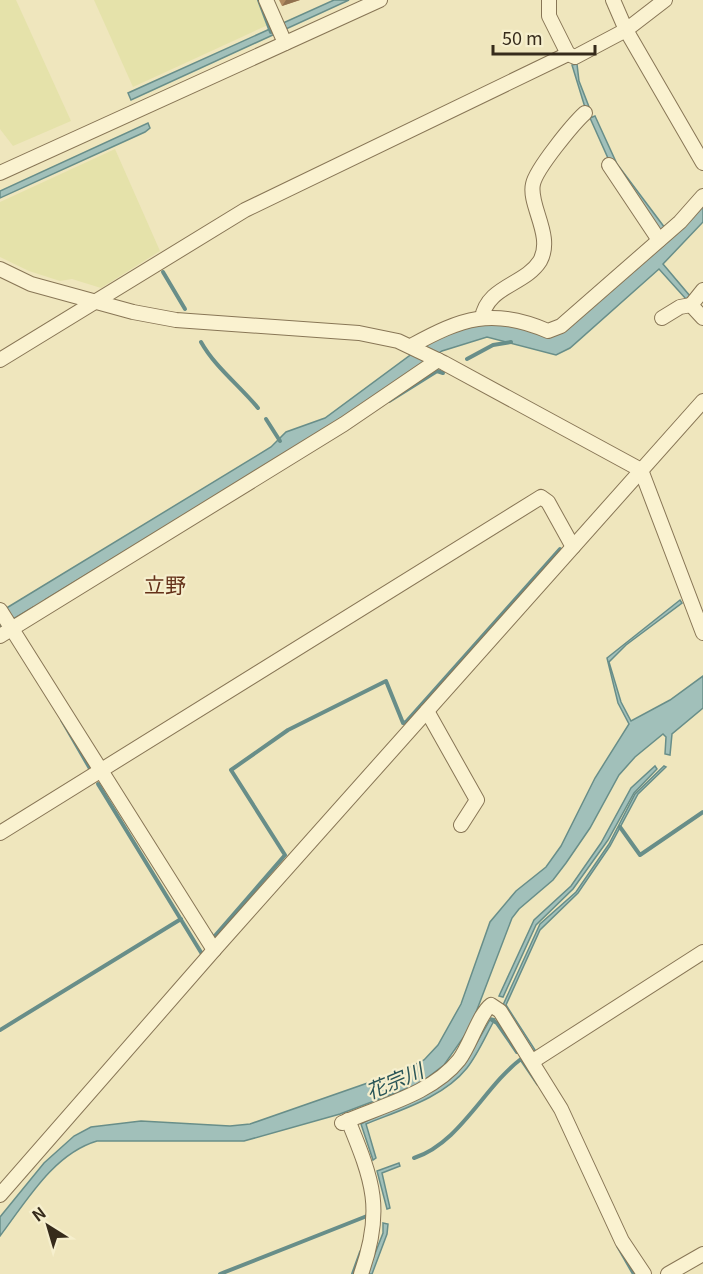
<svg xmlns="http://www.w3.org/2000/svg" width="703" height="1274" viewBox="0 0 703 1274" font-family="Georgia,'Noto Sans JP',serif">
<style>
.farmland{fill:#e5e2aa}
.water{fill:#a1c0ba;stroke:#688e89;stroke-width:1.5}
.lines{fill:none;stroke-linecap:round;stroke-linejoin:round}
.stream{stroke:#688e89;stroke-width:4}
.minor-casing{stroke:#887656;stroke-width:16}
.minor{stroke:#faf2d0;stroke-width:14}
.wall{fill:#b28b61}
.shaded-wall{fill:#91714f}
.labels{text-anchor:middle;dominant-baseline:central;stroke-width:4.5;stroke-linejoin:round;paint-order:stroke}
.water-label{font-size:20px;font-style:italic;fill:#2a5557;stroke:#f6efcd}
.quarter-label{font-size:21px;fill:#643119;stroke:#f6efcd}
</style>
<rect width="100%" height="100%" fill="#efe6bd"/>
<g class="farmland">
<path d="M0,0H16L71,121L13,146L0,129Z"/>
<path d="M94,0H259L270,24L133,87Z"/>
<path d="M115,149L160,251L101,288L72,279L60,281L29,271L0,257V202Z"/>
</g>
<g class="water">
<path d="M334,0H349L131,100L128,93Z"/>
<path d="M577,64L579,81L591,112L587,114L572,65Z"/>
<path d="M595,116L617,164L671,236L703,203V222L663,264L690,296L686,299L659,269L570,348L556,355L487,337L442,351L322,431L46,599L36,608L33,607L0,627V612L271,447L286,432L325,418L424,345L473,323L521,325L547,336L666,240L612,167L590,118Z"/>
<path d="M148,123L150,128L145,132L0,198V191Z"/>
<path d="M680,600L682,603L626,645L609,662L621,702L631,721L670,700L703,676V708L672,734L670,755L665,754L666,737L663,734L635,757L619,775L590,828L566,863L553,880L519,909L512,918L470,1028L444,1065L419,1084L340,1114L244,1141H97C53,1154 26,1202 0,1236V1217L44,1163L74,1136L91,1127L141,1121L230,1126L250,1124L402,1071L424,1060L438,1045L461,1004L490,922L516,891L546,867L561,846L595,778L629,724L618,703L607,658Z"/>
<path d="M655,766L657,769L634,793L608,840L573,889L536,925L503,997L499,996L534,920L571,886L601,843L631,788Z"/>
<path d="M664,766L666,767L638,794L610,846L578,893L540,930L506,1005L535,1050L533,1051L503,1005L535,935L540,924L576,892L609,844L635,794Z"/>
<path d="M491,1018L495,1019C486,1035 478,1054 467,1068C443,1098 400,1110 366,1124L376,1158L373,1160L361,1124L455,1073L468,1058Z"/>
<path d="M399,1163L400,1166L382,1173L390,1208L387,1209L377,1171Z"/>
<path d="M383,1223L388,1224L387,1234L372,1274H367L383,1233Z"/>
</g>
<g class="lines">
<g class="stream">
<path d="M259,0L271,32"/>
<path d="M163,272L185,309"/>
<path d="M201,342C215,367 239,385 258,408"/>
<path d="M467,359L493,345L511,342"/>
<path d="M389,401L437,371L443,373"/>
<path d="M266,419L280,441"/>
<path d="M62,720L92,772"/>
<path d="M98,784L202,954"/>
<path d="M620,827L640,855L703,812"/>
<path d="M211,934L213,938L285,855L231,770L288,730L386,681L403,723L406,722L560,549"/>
<path d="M492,1020L497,1023L517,1052"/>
<path d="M0,1030L181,919"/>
<path d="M414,1158C460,1143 484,1087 521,1059L538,1084"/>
<path d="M618,1246L634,1274"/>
<path d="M220,1274L367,1216"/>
<path d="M353,1274L361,1252"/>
</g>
<g class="minor-casing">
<g id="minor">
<path d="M266,0L285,43"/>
<path d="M549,0V16L568,54"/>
<path d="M613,0L626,30L665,0"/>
<path d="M609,165L659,240"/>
<path d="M0,173L380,0"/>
<path d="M0,269L31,284L133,312L176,320L359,333L398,341L444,363L641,470L703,633"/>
<path d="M703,290L691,305L703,318"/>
<path d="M482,318C487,286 525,285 540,261C554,236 528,205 533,184C536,169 573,124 585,113"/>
<path d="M662,318L680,307L691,305"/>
<path d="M411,346C462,318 492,307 548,331L561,326L680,222L703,196"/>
<path d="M0,360L245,210L568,54L575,57L626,30L703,163"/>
<path d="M0,610L214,950"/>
<path d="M0,636L344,424L438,360"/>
<path d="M427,711L477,800L461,825"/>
<path d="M0,833L541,497L548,502L573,547"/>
<path d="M533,1061L703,952"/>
<path d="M348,1120C373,1181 384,1210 361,1274"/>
<path d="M342,1123C380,1106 432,1094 459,1060C470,1046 479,1014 491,1005L500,1011L561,1109L622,1241L644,1274"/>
<path d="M0,1195L214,950L703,401"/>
<path d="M668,1274L703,1254"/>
</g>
</g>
<use href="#minor" class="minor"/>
</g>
<path class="wall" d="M279,0H300L282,6Z"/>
<path class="shaded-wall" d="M286,0H300L282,6Z"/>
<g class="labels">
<g class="water-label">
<text transform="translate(394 1080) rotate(-23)">花宗川</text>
</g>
<g class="quarter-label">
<text x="165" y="584">立野</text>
</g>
</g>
<g transform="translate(48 1226) rotate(323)" stroke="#f6efcd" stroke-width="4.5" paint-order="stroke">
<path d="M0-4.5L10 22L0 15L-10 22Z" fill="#362b1b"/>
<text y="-9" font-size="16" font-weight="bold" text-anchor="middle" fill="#362b1b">N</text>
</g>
<path d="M493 45v9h102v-9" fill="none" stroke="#362b1b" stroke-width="3"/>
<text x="502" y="45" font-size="18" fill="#362b1b" stroke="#f6efcd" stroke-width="4.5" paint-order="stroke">50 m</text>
</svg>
